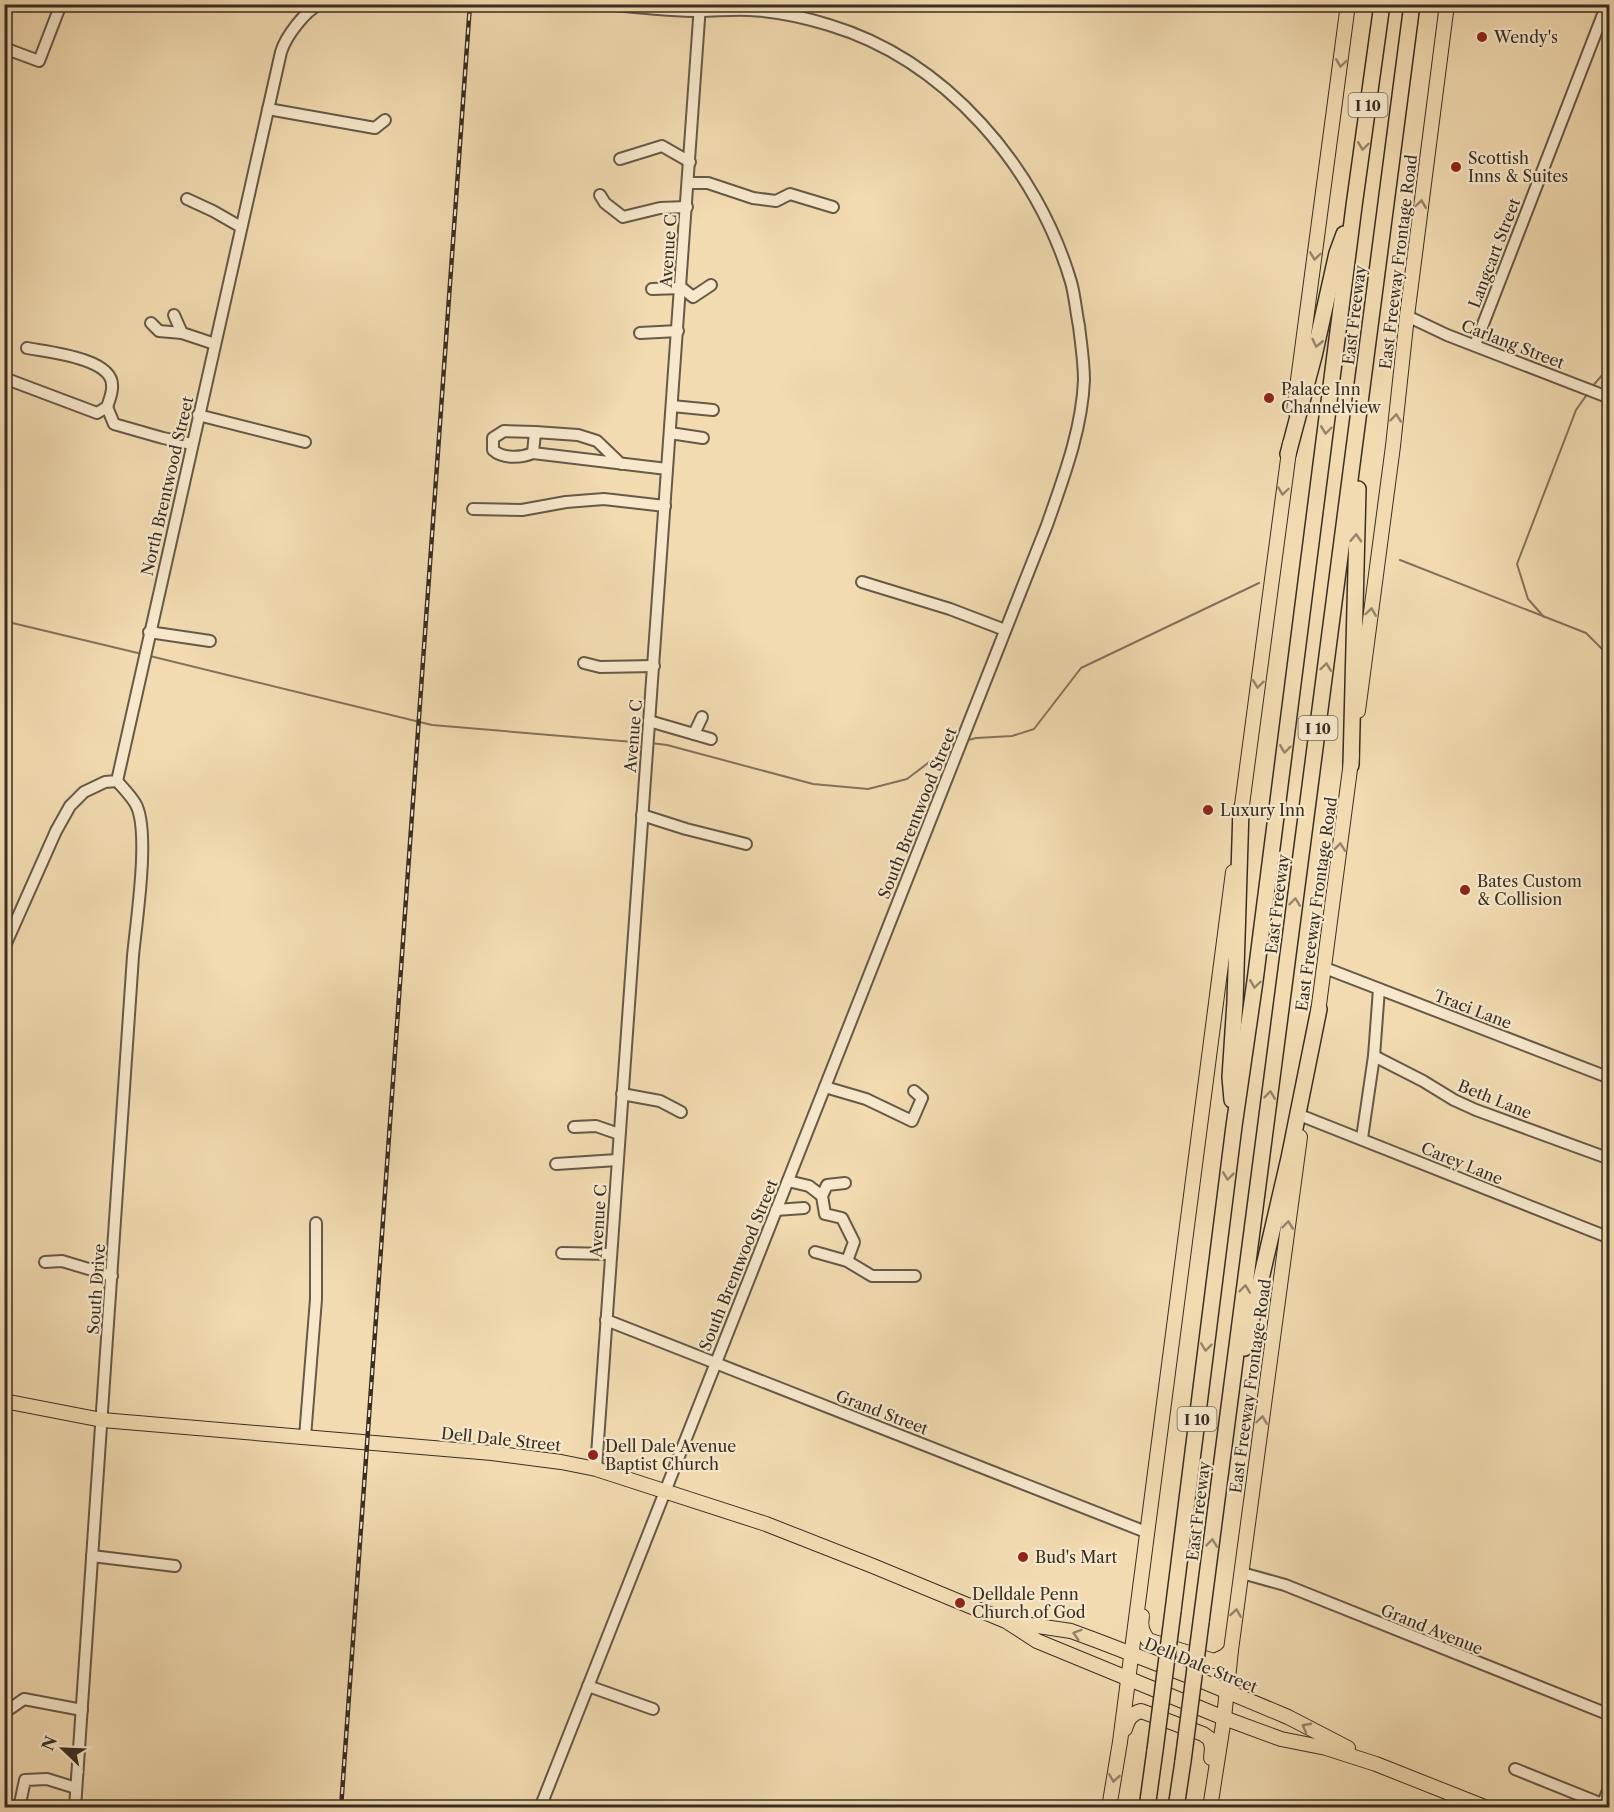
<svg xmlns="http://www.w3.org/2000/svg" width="1614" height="1812" viewBox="0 0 1614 1812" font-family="'Libre Caslon Text',serif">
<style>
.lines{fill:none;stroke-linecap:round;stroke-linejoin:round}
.stream{stroke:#82725b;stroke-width:2}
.minor-casing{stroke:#665946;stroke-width:14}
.major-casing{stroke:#382e23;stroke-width:16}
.highway-casing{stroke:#382e23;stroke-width:18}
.minor{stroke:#f7e8cc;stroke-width:10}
.major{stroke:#f2dbb1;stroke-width:14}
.highway{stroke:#f2dbb1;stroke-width:15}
.rail-casing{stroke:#382e23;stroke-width:4.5}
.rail{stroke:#f7e8cc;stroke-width:2;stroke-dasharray:7;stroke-linecap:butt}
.highway-bridge-casing{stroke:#382e23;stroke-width:18;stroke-linecap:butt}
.highway-bridge{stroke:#f2dbb1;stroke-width:15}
.oneway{stroke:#95846a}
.poi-dot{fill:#8f2418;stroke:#f7e8cc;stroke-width:2}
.labels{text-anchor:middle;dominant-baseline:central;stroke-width:4.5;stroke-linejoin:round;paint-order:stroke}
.shield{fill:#f7e8cc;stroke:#716656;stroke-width:1.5}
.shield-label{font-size:15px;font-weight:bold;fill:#382e23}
.poi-label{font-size:16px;fill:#382e23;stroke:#f7e8cc;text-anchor:start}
.street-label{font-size:16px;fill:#382e23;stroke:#f7e8cc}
</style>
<rect width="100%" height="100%" fill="#f2dbb1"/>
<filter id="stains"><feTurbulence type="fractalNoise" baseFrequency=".00333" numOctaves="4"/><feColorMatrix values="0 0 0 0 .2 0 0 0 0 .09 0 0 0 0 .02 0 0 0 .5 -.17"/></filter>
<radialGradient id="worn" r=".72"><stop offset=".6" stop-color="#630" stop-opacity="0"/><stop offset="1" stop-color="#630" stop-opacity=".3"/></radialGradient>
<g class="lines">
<g class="stream">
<path d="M1591,388L1610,366"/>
<path d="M1400,560L1586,633L1610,657"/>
<path d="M1544,617L1528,599L1517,564L1576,410L1588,393"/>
<path d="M4,621L142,654"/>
<path d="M150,656L432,725L645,743"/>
<path d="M965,741L976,738L1012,736L1034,729L1081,668L1259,583"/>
<path d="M651,743L667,745L813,784L868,789L907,779L949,747L957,744"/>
</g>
<g class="minor-casing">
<g id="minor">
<path d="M4,48L39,61L61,4"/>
<path d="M268,109L375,128L385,120"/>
<path d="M620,159L662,146L690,162"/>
<path d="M688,183H708L753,198L776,201L790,194L833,207"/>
<path d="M600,195L605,203L623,217L660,208L687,207"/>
<path d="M187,199L213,211L241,227"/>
<path d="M652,289L682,288L693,297L711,285"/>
<path d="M174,315L182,333L215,344"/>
<path d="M1407,316L1447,335L1610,398"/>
<path d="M151,323L159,331L182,333"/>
<path d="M640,333L678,331"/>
<path d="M1475,345L1607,4"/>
<path d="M4,378L97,413L107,407C109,401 113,392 112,385C112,358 47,352 27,348"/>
<path d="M672,406L713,410"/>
<path d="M107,407L114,424L163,438L192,444"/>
<path d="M198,415L305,442"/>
<path d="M670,433L703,438"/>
<path d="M533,453C521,458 503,459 493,450V438L504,431L535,432"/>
<path d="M621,464L597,441L578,435L535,432L533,453L667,469"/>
<path d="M473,509L522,510L566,502L604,499L665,506"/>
<path d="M862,582L950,609L1005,630"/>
<path d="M149,632L210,641"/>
<path d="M584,663L600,667L654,666"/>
<path d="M649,721L711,739"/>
<path d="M694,734L702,717"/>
<path d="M642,815L686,829L746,844"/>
<path d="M4,948L56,831L70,806L84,792L105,782L117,781L281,52C286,36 305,11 320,4"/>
<path d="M1325,968L1610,1078"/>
<path d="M1374,1056L1423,1081L1454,1100L1476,1110L1610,1159"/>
<path d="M825,1087L866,1099L912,1121L922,1098L914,1091"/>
<path d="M622,1094L660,1101L681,1112"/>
<path d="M1302,1116L1610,1238"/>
<path d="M574,1127L596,1126L619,1134"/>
<path d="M1362,1138L1374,1056L1379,989"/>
<path d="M556,1164L617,1160"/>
<path d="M788,1181L809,1186L822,1196"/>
<path d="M845,1183L827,1185L822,1196L825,1214L842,1218L854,1242L847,1261"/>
<path d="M776,1210L804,1208"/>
<path d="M815,1252L847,1261L872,1276H915"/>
<path d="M562,1253L611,1254"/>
<path d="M45,1262L62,1261L112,1276"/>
<path d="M606,1320L1146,1532"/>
<path d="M305,1437L316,1299V1223"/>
<path d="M596,1469L700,5"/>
<path d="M92,1556L175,1566"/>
<path d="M1242,1573L1285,1585L1610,1715"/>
<path d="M588,1686L653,1709"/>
<path d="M4,1713L24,1699L82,1710"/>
<path d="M1515,1769L1602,1804"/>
<path d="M19,1808L25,1780L47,1779L76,1788"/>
<path d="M75,1808L133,956C136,923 151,828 135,803C130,795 123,788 117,781"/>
<path d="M540,1808L1047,525C1063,479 1082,430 1084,380C1084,362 1081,344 1079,326C1076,312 1075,296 1071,282C1037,167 946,60 829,25C803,17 776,11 749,10C733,9 716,11 700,11C668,11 636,7 605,4"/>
<path d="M1601,1808L1610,1786"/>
</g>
</g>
<g class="major-casing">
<g id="major">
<path d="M1294,410L1348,4"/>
<path d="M1358,711L1393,446L1407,316L1447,4"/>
<path d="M1240,820L1290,444"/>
<path d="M1317,1020L1352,754"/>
<path d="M4,1401L102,1420L492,1453L561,1462L596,1469L766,1524L873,1566L1006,1621L1037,1641L1224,1718L1281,1739L1326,1748L1376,1764L1487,1808"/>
<path d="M1142,1616C1140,1626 1142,1632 1148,1640L1214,1661L1225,1656L1231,1650"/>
<path d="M1011,1622L1071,1631L1098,1641L1207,1683L1288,1717L1348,1748"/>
<path d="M1125,1729C1128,1719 1131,1714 1141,1711L1203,1734L1210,1739L1212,1748L1211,1758"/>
<path d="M1109,1808L1120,1742L1233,872"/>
<path d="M1210,1808L1224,1718L1231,1650L1300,1137"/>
</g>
</g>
<g class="highway-casing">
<g id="highway">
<path d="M1288,454L1314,356L1337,253L1344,234"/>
<path d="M1351,765L1358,489"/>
<path d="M1232,1100L1230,1077L1235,1002L1241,809"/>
<path d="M1245,1348L1289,1158L1319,1009"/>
<path d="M1173,1611L1234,1126L1255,981L1354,206L1382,4"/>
<path d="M1201,1622L1412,4"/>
<path d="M1147,1808L1155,1750"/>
<path d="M1176,1808L1183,1761"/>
</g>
</g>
<use href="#minor" class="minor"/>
<use href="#major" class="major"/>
<use href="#highway" class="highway"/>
<g class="rail-casing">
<path id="rail" d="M341,1808L470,4"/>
</g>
<use href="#rail" class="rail"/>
<g class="highway-bridge-casing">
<g id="highway-bridge">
<path d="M1155,1750L1173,1611"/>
<path d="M1183,1761L1201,1622"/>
</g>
</g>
<use href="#highway-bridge" class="highway-bridge"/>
</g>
<defs><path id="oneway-chevron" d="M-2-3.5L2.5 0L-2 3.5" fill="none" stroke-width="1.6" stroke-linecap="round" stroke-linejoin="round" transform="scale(1.5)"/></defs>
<g class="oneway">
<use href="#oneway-chevron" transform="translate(1341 63) rotate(98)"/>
<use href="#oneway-chevron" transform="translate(1363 146) rotate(98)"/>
<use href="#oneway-chevron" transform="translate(1421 204) rotate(-82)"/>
<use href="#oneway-chevron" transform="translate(1315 256) rotate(98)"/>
<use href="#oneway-chevron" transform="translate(1317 343) rotate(103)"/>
<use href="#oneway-chevron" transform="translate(1396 418) rotate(-84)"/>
<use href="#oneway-chevron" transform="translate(1326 430) rotate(97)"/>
<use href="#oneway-chevron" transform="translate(1283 491) rotate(98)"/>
<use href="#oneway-chevron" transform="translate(1356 538) rotate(-88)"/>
<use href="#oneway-chevron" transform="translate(1371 612) rotate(-82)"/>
<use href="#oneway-chevron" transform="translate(1326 667) rotate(-82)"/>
<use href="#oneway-chevron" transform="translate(1258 684) rotate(97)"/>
<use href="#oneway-chevron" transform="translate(1285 749) rotate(97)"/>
<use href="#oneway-chevron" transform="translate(1340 847) rotate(-83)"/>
<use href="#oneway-chevron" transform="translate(1295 902) rotate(-83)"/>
<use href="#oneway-chevron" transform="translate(1255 984) rotate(98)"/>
<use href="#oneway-chevron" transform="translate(1270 1095) rotate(-83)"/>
<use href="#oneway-chevron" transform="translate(1228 1176) rotate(97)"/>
<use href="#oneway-chevron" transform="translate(1288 1225) rotate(-83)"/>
<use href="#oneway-chevron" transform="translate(1245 1289) rotate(-83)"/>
<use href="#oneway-chevron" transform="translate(1206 1347) rotate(97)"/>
<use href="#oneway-chevron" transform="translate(1262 1420) rotate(-82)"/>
<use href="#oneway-chevron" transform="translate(1212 1543) rotate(-83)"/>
<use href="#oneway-chevron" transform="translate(1236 1613) rotate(-81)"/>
<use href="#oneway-chevron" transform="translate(1077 1634) rotate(-163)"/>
<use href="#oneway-chevron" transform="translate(1306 1727) rotate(-152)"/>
<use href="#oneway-chevron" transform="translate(1114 1778) rotate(99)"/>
</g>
<g class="poi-dot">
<circle cx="1482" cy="37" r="6"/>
<circle cx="1456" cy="167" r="6"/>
<circle cx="1269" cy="398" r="6"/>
<circle cx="1208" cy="810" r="6"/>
<circle cx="1465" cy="890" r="6"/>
<circle cx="593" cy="1455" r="6"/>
<circle cx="1023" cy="1557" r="6"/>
<circle cx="960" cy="1603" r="6"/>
</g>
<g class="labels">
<g class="shield">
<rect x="1348.5" y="93" width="39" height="24" rx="4.5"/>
<rect x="1298.5" y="716" width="39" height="24" rx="4.5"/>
<rect x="1177.5" y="1407" width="39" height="24" rx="4.5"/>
</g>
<g class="shield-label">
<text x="1368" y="105">I 10</text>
<text x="1318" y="728">I 10</text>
<text x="1197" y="1419">I 10</text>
</g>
<g class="poi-label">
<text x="1494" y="37">Wendy's</text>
<text x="1468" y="158">Scottish<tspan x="1468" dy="18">Inns &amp; Suites</tspan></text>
<text x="1281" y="389">Palace Inn<tspan x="1281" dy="18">Channelview</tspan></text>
<text x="1220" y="810">Luxury Inn</text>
<text x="1477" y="881">Bates Custom<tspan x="1477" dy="18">&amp; Collision</tspan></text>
<text x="605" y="1446">Dell Dale Avenue<tspan x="605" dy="18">Baptist Church</tspan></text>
<text x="1035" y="1557">Bud's Mart</text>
<text x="972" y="1594">Delldale Penn<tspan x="972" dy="18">Church of God</tspan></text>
</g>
<g class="street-label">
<text transform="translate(668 251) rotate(-86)">Avenue C</text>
<text transform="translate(1494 253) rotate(-69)">Langcart Street</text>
<text transform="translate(1398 262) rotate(-83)">East Freeway Frontage Road</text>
<text transform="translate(1354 315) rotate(-83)">East Freeway</text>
<text transform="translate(1513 344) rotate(21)">Carlang Street</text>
<text transform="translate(167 486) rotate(-77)">North Brentwood Street</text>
<text transform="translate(633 736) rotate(-85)">Avenue C</text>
<text transform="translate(917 813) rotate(-68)">South Brentwood Street</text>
<text transform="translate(1277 904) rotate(-83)">East Freeway</text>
<text transform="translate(1316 904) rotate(-82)">East Freeway Frontage Road</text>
<text transform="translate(1473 1009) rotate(21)">Traci Lane</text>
<text transform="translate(1495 1099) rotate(22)">Beth Lane</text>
<text transform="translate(1462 1163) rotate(22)">Carey Lane</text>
<text transform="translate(598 1221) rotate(-86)">Avenue C</text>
<text transform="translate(738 1265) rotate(-68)">South Brentwood Street</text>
<text transform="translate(96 1289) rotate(-86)">South Drive</text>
<text transform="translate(1250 1386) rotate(-82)">East Freeway Frontage Road</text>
<text transform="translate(882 1412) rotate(21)">Grand Street</text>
<text transform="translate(501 1439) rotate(6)">Dell Dale Street</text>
<text transform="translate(1198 1511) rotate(-83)">East Freeway</text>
<text transform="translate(1432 1629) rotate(22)">Grand Avenue</text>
<text transform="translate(1201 1665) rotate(22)">Dell Dale Street</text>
</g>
</g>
<rect width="1614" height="1812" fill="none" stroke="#f2dbb1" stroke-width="24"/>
<rect x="6" y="6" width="1602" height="1800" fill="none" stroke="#382e23" stroke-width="3"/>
<rect x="12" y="12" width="1590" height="1788" fill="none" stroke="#382e23" stroke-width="1.5"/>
<g transform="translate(63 1749) rotate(293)" stroke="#f7e8cc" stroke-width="4.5" paint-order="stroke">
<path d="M0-4.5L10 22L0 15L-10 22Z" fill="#382e23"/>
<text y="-9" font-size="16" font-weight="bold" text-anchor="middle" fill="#382e23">N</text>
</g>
<rect width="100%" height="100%" filter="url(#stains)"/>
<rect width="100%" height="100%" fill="url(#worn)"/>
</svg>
